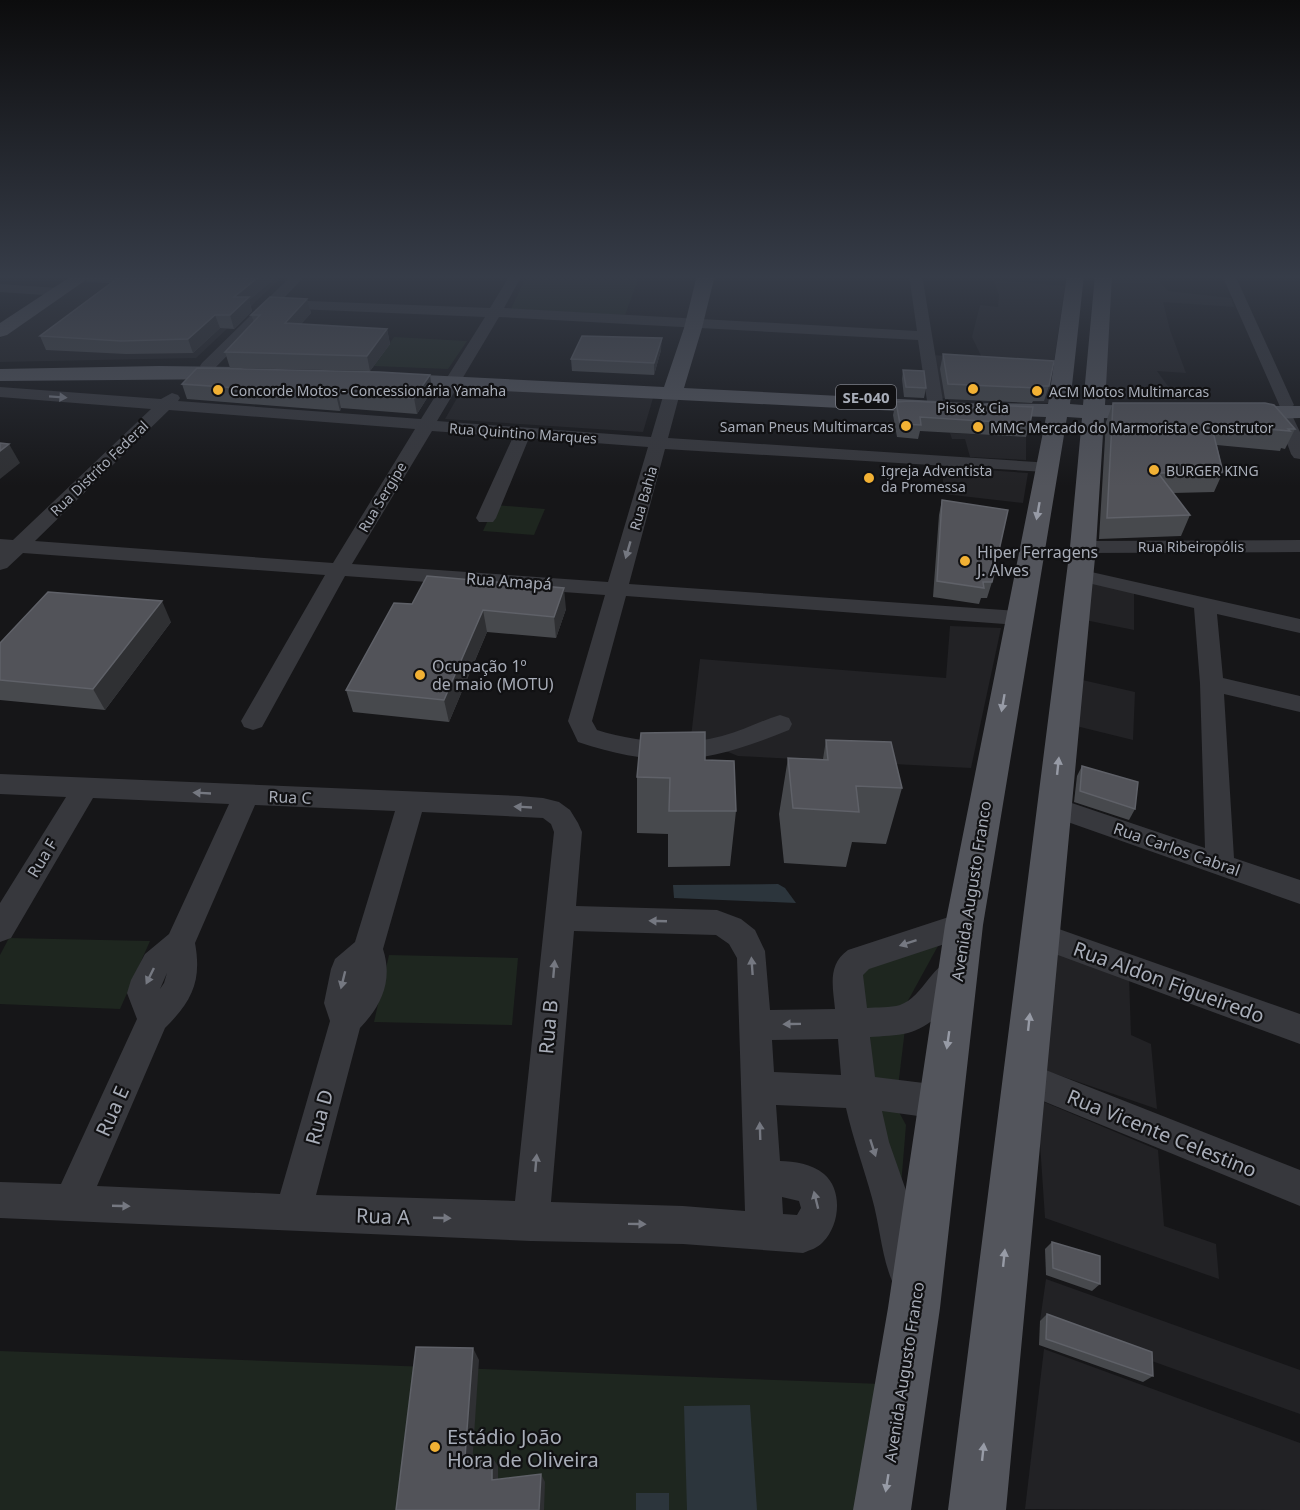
<svg xmlns="http://www.w3.org/2000/svg" width="1300" height="1510" viewBox="0 0 1300 1510" font-family="'Noto Sans',sans-serif">
<style>
.built{fill:#222225}
.green{fill:#1e261f}
.water{fill:#2c353c}
.lines{fill:none;stroke-linecap:round;stroke-linejoin:round}
.minor{fill:#37383d;fill-rule:evenodd}
.major{fill:#53555c;fill-rule:evenodd}
.wall{fill:#47494d}
.shaded-wall{fill:#2f3033}
.building{fill:#525359;stroke:#5f6168;stroke-width:1.5}
.oneway{fill:#757881}
.oneway2{fill:#979ba6}
.poi-dot{fill:#f2b134;stroke:#111113;stroke-width:2}
.labels{text-anchor:middle;dominant-baseline:central;stroke-width:4.5;stroke-linejoin:round;paint-order:stroke}
.far-poi-label{font-size:14px;fill:#a8adb8;stroke:#111113;text-anchor:start}
.far-street-label{font-size:14px;fill:#a8adb8;stroke:#111113}
.shield{fill:#111113;stroke:#7b7e86;stroke-width:1.5}
.shield-label{font-size:15px;font-weight:bold;fill:#a8adb8}
.poi-label{font-size:16px;fill:#a8adb8;stroke:#111113;text-anchor:start}
.street-label{font-size:16px;fill:#a8adb8;stroke:#111113}
.near-street-label{font-size:20px;fill:#a8adb8;stroke:#111113}
.near-poi-label{font-size:20px;fill:#a8adb8;stroke:#111113;text-anchor:start}
</style>
<rect width="100%" height="100%" fill="#161618"/>
<g class="built">
<path d="M91,275H284L196,358L0,362V338Z"/>
<path d="M1110,275H1154L1168,291L1231,298L1234,307L1163,302L1170,330L1186,373L1157,371L1178,400L1102,397Z"/>
<path d="M994,280L1065,286L1048,403L939,398L932,355L982,358L972,337L980,305L998,307L999,295Z"/>
<path d="M464,386L653,398L643,432L445,419Z"/>
<path d="M950,433L1026,437V460L970,457L965,439H952Z"/>
<path d="M942,467L1028,473L1023,503L944,494Z"/>
<path d="M1086,581L1134,592V630L1085,620Z"/>
<path d="M950,626L1001,628L971,768L738,756L691,737L700,659L946,678Z"/>
<path d="M1078,679L1135,692L1133,740L1072,725Z"/>
<path d="M1054,951L1129,977L1131,1035L1151,1044L1157,1109L1038,1068Z"/>
<path d="M1037,1099L1158,1150L1164,1226L1216,1244L1219,1279L1045,1218Z"/>
<path d="M1046,1279L1300,1370V1414L1040,1321Z"/>
<path d="M1044,1349L1300,1443V1510L1025,1509Z"/>
</g>
<g class="green">
<path d="M527,275H640L625,315L511,309Z"/>
<path d="M394,337L467,341L448,369L374,366Z"/>
<path d="M495,505L545,509L534,535L483,531Z"/>
<path d="M9,938L150,941L120,1009L0,1004V955Z"/>
<path d="M939,944L905,1006L866,1013L857,1003L862,964Z"/>
<path d="M389,955L518,958L512,1025L374,1022Z"/>
<path d="M905,1029L898,1087L871,1079L870,1036Z"/>
<path d="M874,1101L895,1105L906,1125L899,1210Z"/>
<path d="M0,1351L882,1384L858,1510H0Z"/>
</g>
<g class="water">
<path d="M778,884L785,888L796,903L674,898L673,885Z"/>
<path d="M750,1405L757,1510H687L684,1406Z"/>
<rect x="636" y="1493" width="33" height="17"/>
</g>
<g class="lines">
<g class="minor">
<path d="M292,275H306L282,300L490,308L510,275H522L504,308L917,331L909,275H922L943,401L941,404H929L927,401L918,340L499,317L437,421L651,437L664,393L672,388L680,393L668,438L1052,463L1055,467L1052,471L1046,472L665,449L629,584L1018,611L1026,613L1029,618L1026,623L1018,625L626,596L592,721L597,730C636,742 682,747 722,736C742,731 760,721 780,715L789,718L792,724L789,730C707,763 664,770 578,742L568,721L605,595L345,576L262,727L253,730L244,727L241,721L325,575L23,553L7,568L0,570V539L13,540L151,409L0,397V387L161,399L172,393L178,395L180,398L178,401L421,419L485,317L274,308L214,369H202L200,366L202,363ZM169,410L415,429L333,563L35,541ZM432,431L513,437L476,518L479,522H493L496,518L529,438L648,447L608,582L352,564Z"/>
<path d="M1222,275H1235L1294,405L1289,409L1300,432V459L1294,458L1291,454L1276,413L1281,409Z"/>
<path d="M0,284L59,288L66,292L59,296L0,292Z"/>
<path d="M1300,540V552L1083,553L1076,551L1073,547L1076,543L1083,541Z"/>
<path d="M1078,569L1300,619V633L1217,614L1223,678L1300,696V712L1224,694L1234,858L1300,880V904L1045,814L1041,807L1045,800L1054,797L1205,848L1200,683L1194,608L1071,579L1068,575L1071,571Z"/>
<path d="M0,774L519,796L543,798L559,802L570,810L578,823L582,832L576,906L717,910L741,919L755,930L765,951L770,1010L835,1009C833,987 827,965 848,950L964,912L975,916L979,925L975,934L869,969L863,975L867,1008C877,1007 890,1008 900,1005C927,996 935,950 967,961L972,971C960,995 935,1026 908,1033C896,1036 882,1036 870,1037L875,1077L940,1085L952,1090L957,1102L952,1114L940,1119L882,1111L889,1142L909,1199L925,1267L920,1281L906,1286L892,1281C881,1254 880,1226 872,1198C864,1168 853,1139 846,1108L776,1105L780,1161C794,1161 812,1164 824,1174C843,1190 840,1225 823,1242C818,1248 810,1250 803,1253L683,1244L531,1241L0,1218V1182L61,1184L137,1019L127,993L131,980L145,954L169,934L229,804L93,798L11,938L0,942V903L66,797L0,794ZM255,805L395,811L355,942L335,959L331,969L324,1003L330,1021L280,1194L97,1186L165,1028C192,1001 202,981 195,943ZM422,812L543,818L551,824L554,832L515,1201L316,1195L360,1028C382,1005 393,980 383,949ZM574,931L716,935L729,944L737,958L745,1211L683,1206L551,1202ZM167,973L164,983L160,989ZM838,1039L841,1075L774,1072L772,1040ZM782,1197L799,1201L801,1208L797,1215L783,1214Z"/>
<path d="M1039,922L1300,1014V1044L1028,944L1024,935L1028,926Z"/>
<path d="M1023,1061L1300,1170V1206L1011,1088L1006,1077L1011,1066Z"/>
</g>
<g class="major">
<path d="M73,275H93L7,335L0,337V323Z"/>
<path d="M697,275H715L702,328L684,388L938,401L946,402L949,407L946,412L938,413L385,385L378,383L375,379L378,375L385,373L664,387L684,328Z"/>
<path d="M1067,275H1084L1070,404L1083,405L1095,275H1112L1105,405L1154,406L1162,408L1165,413L1162,418L1154,420L1104,418L1096,547L1006,1510H948L1070,547L1082,418L1067,417L983,925L940,1308L911,1510H853L888,1308L945,925L1046,417L987,415L979,414L976,409L979,404L987,403L1048,404Z"/>
<path d="M159,366L237,367L244,369L247,373L244,377L237,379L0,381V369Z"/>
<path d="M1236,406H1300V418L1236,420L1228,418L1225,413L1228,408Z"/>
</g>
</g>
<g class="wall">
<path d="M84,275H279L249,300L252,311L234,329L220,328L193,353L126,354L46,350L40,336L110,283L87,282Z"/>
<path d="M307,299L311,313L301,324L387,329L390,344L370,371L230,368L225,352L254,322L251,315Z"/>
<path d="M661,350L654,375L572,371L571,359Z"/>
<path d="M943,354L1049,386L1044,401H1033L1032,403L945,399L940,369Z"/>
<path d="M903,370L926,388L924,398L904,397L902,379Z"/>
<path d="M182,384L432,390L417,414L341,408L340,411L187,399Z"/>
<path d="M896,402L1030,424L1026,437L920,431L918,439L897,437L893,415Z"/>
<path d="M1113,403L1295,429L1285,449L1281,448L1280,451L1217,445L1223,472L1214,492L1173,493L1190,515L1181,536L1099,539L1106,422Z"/>
<path d="M942,500L992,582L987,598H981L979,604L933,597L939,515Z"/>
<path d="M412,604L566,609L556,638L487,632L449,722L353,712L346,690Z"/>
<path d="M171,622L105,710L0,700V643Z"/>
<path d="M826,740L902,788L886,844L852,842L846,867L784,863L779,814L788,758L823,759Z"/>
<path d="M705,760L736,811L730,866L668,867V834L637,833V777Z"/>
<path d="M1082,766L1135,809L1129,820L1074,802L1077,776Z"/>
<path d="M1052,1242L1100,1284L1092,1291L1046,1275L1045,1249Z"/>
<path d="M1047,1314L1153,1376L1143,1382L1039,1345L1040,1321Z"/>
</g>
<g class="shaded-wall">
<path d="M261,275H279L249,300L252,311L234,329L230,315L234,297Z"/>
<path d="M307,299L311,313L289,338L285,323Z"/>
<path d="M215,315L220,328L193,353L188,339Z"/>
<path d="M387,329L390,344L370,371L367,356Z"/>
<path d="M662,338L661,350L654,375V363Z"/>
<path d="M430,375L432,390L417,414L414,398Z"/>
<path d="M338,393L341,408L340,411L336,395Z"/>
<path d="M9,444L20,463L0,479V451Z"/>
<path d="M564,588L566,609L556,638L554,617Z"/>
<path d="M162,601L171,622L105,710L93,689Z"/>
<path d="M483,610L487,632L449,722L444,700Z"/>
<path d="M473,1348L479,1360L472,1466L465,1457Z"/>
<path d="M492,1457L498,1466V1488L492,1480Z"/>
<path d="M541,1474L545,1482L544,1510H539Z"/>
</g>
<g class="building">
<path d="M122,275H261L234,297H249L230,315H215L188,339L121,341L40,336Z"/>
<path d="M270,297L307,299L285,323L387,329L367,356L225,352L260,315H251Z"/>
<path d="M582,336L662,338L654,363L571,359Z"/>
<path d="M943,354L1054,361L1049,386H1037L1036,388L948,384Z"/>
<path d="M197,368L379,372L430,375L414,398L338,393L336,395L182,384Z"/>
<path d="M903,370L924,371L926,388L906,387Z"/>
<path d="M909,401L1033,407L1030,424L920,417L921,425L900,424L896,402Z"/>
<path d="M1113,403H1265L1274,405L1295,429H1288L1290,431L1211,424L1223,472L1158,473L1190,515L1107,518Z"/>
<path d="M0,443L9,444L0,451Z"/>
<path d="M942,500L1008,510L992,582H983L984,588L937,581Z"/>
<path d="M427,576L564,588L554,617L483,610L444,700L346,690L394,603L412,604Z"/>
<path d="M48,592L162,601L93,689L0,680V643Z"/>
<path d="M705,732V760L734,761L736,811H669L670,778L637,777L641,733Z"/>
<path d="M826,740L891,742L902,788L856,786L859,812L793,808L788,758L828,760Z"/>
<path d="M1082,766L1138,782L1135,809L1080,791Z"/>
<path d="M1052,1242L1100,1256V1284L1053,1268Z"/>
<path d="M1047,1314L1152,1352L1153,1376L1046,1339Z"/>
<path d="M416,1347L473,1348L465,1457H492V1480L541,1474L539,1510H396Z"/>
</g>
<defs><path id="oneway-solid" d="M-6-.8H1V-3.2L6.5 0L1 3.2V.8H-6Z" transform="scale(1.5)"/></defs>
<g class="oneway">
<use href="#oneway-solid" transform="translate(58 397) rotate(4)"/>
<use href="#oneway-solid" transform="translate(628 550) rotate(106)"/>
<use href="#oneway-solid" transform="translate(202 793) rotate(-177)"/>
<use href="#oneway-solid" transform="translate(523 807) rotate(-177)"/>
<use href="#oneway-solid" transform="translate(658 921) rotate(-178)"/>
<use href="#oneway-solid" transform="translate(908 943) rotate(162)"/>
<use href="#oneway-solid" transform="translate(752 966) rotate(-94)"/>
<use href="#oneway-solid" transform="translate(554 969) rotate(-85)"/>
<use href="#oneway-solid" transform="translate(150 976) rotate(116)"/>
<use href="#oneway-solid" transform="translate(343 980) rotate(104)"/>
<use href="#oneway-solid" transform="translate(792 1024) rotate(179)"/>
<use href="#oneway-solid" transform="translate(760 1131) rotate(-92)"/>
<use href="#oneway-solid" transform="translate(873 1148) rotate(72)"/>
<use href="#oneway-solid" transform="translate(536 1163) rotate(-85)"/>
<use href="#oneway-solid" transform="translate(816 1200) rotate(-104)"/>
<use href="#oneway-solid" transform="translate(121 1206) rotate(2)"/>
<use href="#oneway-solid" transform="translate(442 1218) rotate(2)"/>
<use href="#oneway-solid" transform="translate(637 1224) rotate(1)"/>
</g>
<g class="oneway2">
<use href="#oneway-solid" transform="translate(1038 511) rotate(100)"/>
<use href="#oneway-solid" transform="translate(1003 703) rotate(100)"/>
<use href="#oneway-solid" transform="translate(1058 766) rotate(-84)"/>
<use href="#oneway-solid" transform="translate(1029 1022) rotate(-84)"/>
<use href="#oneway-solid" transform="translate(948 1040) rotate(98)"/>
<use href="#oneway-solid" transform="translate(1004 1258) rotate(-84)"/>
<use href="#oneway-solid" transform="translate(983 1452) rotate(-84)"/>
<use href="#oneway-solid" transform="translate(887 1483) rotate(99)"/>
</g>
<linearGradient id="sky" x2="0" y2="1"><stop stop-color="#0c0c0d"/><stop offset="0.57" stop-color="#363c48"/><stop offset="1" stop-color="#363c48" stop-opacity="0"/></linearGradient>
<rect width="1300" height="486" fill="url(#sky)"/>
<g class="poi-dot">
<circle cx="973" cy="389" r="6"/>
<circle cx="218" cy="390" r="6"/>
<circle cx="1037" cy="391" r="6"/>
<circle cx="906" cy="426" r="6"/>
<circle cx="978" cy="427" r="6"/>
<circle cx="1154" cy="470" r="6"/>
<circle cx="869" cy="478" r="6"/>
<circle cx="965" cy="561" r="6"/>
<circle cx="420" cy="675" r="6"/>
<circle cx="435" cy="1447" r="6"/>
</g>
<g class="labels">
<g class="far-poi-label">
<text x="230" y="390">Concorde Motos - Concessionária Yamaha</text>
<text x="1049" y="391">ACM Motos Multimarcas</text>
<text x="973" y="407" text-anchor="middle">Pisos &amp; Cia</text>
<text x="894" y="426" text-anchor="end">Saman Pneus Multimarcas</text>
<text x="990" y="427">MMC Mercado do Marmorista e Construtor</text>
<text x="881" y="470">Igreja Adventista<tspan x="881" dy="16">da Promessa</tspan></text>
<text x="1166" y="470">BURGER KING</text>
</g>
<g class="far-street-label">
<text transform="translate(523 433) rotate(4)">Rua Quintino Marques</text>
<text transform="translate(99 468) rotate(-44)">Rua Distrito Federal</text>
<text transform="translate(382 497) rotate(-59)">Rua Sergipe</text>
<text transform="translate(643 498) rotate(-74)">Rua Bahia</text>
<text x="1191" y="546">Rua Ribeiropólis</text>
</g>
<rect class="shield" x="836" y="385" width="60" height="24" rx="4.5"/>
<g class="shield-label">
<text x="866" y="397">SE-040</text>
</g>
<g class="poi-label">
<text x="977" y="552">Hiper Ferragens<tspan x="977" dy="18">J. Alves</tspan></text>
<text x="432" y="666">Ocupação 1º<tspan x="432" dy="18">de maio (MOTU)</tspan></text>
</g>
<g class="street-label">
<text transform="translate(509 581) rotate(4)">Rua Amapá</text>
<text transform="translate(290 797) rotate(2)">Rua C</text>
<text transform="translate(1177 849) rotate(19)">Rua Carlos Cabral</text>
<text transform="translate(42 858) rotate(-59)">Rua F</text>
<text transform="translate(971 891) rotate(-81)">Avenida Augusto Franco</text>
<text transform="translate(904 1372) rotate(-81)">Avenida Augusto Franco</text>
</g>
<g class="near-street-label">
<text transform="translate(1169 982) rotate(20)">Rua Aldon Figueiredo</text>
<text transform="translate(548 1027) rotate(-85)">Rua B</text>
<text transform="translate(112 1111) rotate(-66)">Rua E</text>
<text transform="translate(319 1117) rotate(-75)">Rua D</text>
<text transform="translate(1162 1133) rotate(22)">Rua Vicente Celestino</text>
<text transform="translate(383 1216) rotate(2)">Rua A</text>
</g>
<g class="near-poi-label">
<text x="447" y="1436">Estádio João<tspan x="447" dy="23">Hora de Oliveira</tspan></text>
</g>
</g>
</svg>
